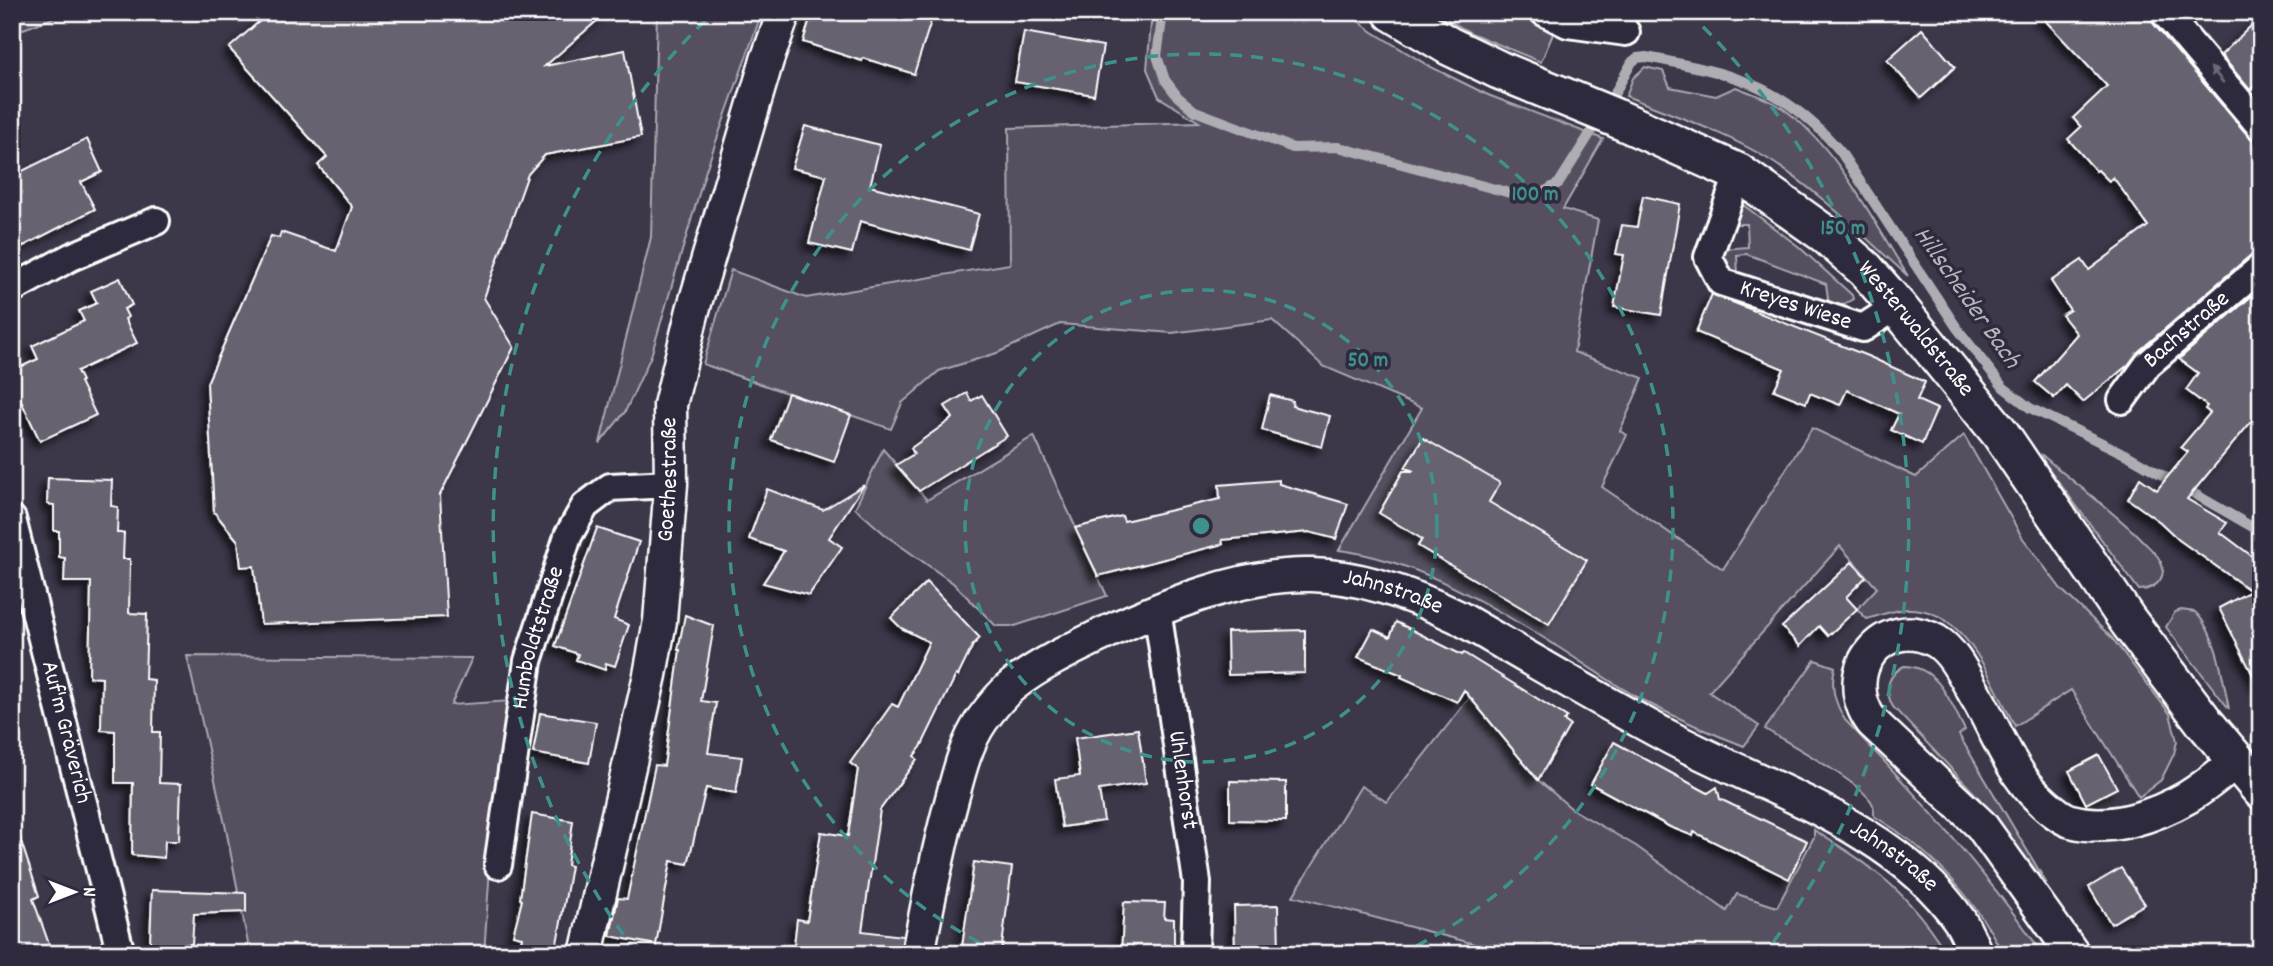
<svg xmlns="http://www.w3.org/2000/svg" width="2273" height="966" viewBox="0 0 2273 966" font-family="Dekko,sans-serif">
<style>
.green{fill:#555060;stroke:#aaa8b0;stroke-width:2}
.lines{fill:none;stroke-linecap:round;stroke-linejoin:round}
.stream{stroke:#afadb4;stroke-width:10}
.building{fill:#666270;stroke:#fff;stroke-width:2;filter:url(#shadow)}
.minor-casing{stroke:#fff;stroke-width:32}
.tertiary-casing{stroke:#fff;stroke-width:37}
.secondary-casing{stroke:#fff;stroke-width:42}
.minor{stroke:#2f2a3d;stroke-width:26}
.tertiary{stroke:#2f2a3d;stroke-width:32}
.secondary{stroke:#2f2a3d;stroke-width:37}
.oneway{fill:#6d6a77}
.ring{fill:none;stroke:#3f918b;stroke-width:3.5;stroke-dasharray:12 9}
.labels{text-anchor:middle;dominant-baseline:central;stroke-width:7;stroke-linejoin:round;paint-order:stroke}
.street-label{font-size:24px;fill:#fff;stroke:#2f2a3d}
.water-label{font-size:26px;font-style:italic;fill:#b5b4ba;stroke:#2f2a3d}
.centre{fill:#3f918b;stroke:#2f2a3d;stroke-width:3.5}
.ring-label{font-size:21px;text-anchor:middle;font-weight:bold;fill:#3f918b;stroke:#2f2a3d;stroke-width:7;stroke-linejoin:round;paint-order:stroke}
</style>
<defs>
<filter id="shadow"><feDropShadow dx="-6" dy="6" stdDeviation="3.5" flood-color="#0009"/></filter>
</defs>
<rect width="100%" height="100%" fill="#3c3749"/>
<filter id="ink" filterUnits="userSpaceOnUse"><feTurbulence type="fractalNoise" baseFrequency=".0143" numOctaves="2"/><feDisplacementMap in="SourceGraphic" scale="14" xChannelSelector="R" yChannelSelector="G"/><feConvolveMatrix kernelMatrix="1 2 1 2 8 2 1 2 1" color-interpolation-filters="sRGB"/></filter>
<g filter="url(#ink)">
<g class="green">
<path d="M12,12H70L12,33Z"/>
<path d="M657,12H762L706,170L651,356L625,412L600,443L651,237Z"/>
<path d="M1152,12H1346L1373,32L1429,66L1488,95L1603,139L1563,209L1598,220L1574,352L1643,378L1620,431L1627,435L1602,487L1723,569L1812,428L1916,477L1964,435L2022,537L2061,589L2112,638L2170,714L2177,741L2174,754L2161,780L2139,797L2071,690L2015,726C1992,684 1966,607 1908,609C1894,610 1880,615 1867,619L1857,609L1877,588L1840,546L1709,692L1759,726L1744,746C1710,733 1675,717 1642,700C1605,680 1571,654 1534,632C1474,596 1409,559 1339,550L1422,408L1323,366L1272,320L1172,333L1060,324L997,353L939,371L902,403L891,429L703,364L731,270L806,298L1010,264L1009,128L1199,122L1159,97L1147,69Z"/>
<path d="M1434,12H1521L1553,34L1541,62L1471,33Z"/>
<path d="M1645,67L1663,71L1670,87L1716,96L1736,87C1751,93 1767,98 1781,107C1838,147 1871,218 1908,276C1863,236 1819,191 1768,159C1724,132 1673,115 1626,96L1633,78Z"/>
<path d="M1738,201L1798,246L1852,295L1853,299L1839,307L1829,305L1826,284L1747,254L1737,255L1738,275L1722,267L1720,249L1748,247L1747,224H1727Z"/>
<path d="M1034,436L1107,596L1015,626H996L953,583L888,537L855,508L883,449L927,500Z"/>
<path d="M2042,455C2074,483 2109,508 2139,537C2145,544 2153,550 2158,557C2170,574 2158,590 2139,590L2043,461Z"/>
<path d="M2181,610L2195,612C2217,633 2223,679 2229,709L2166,627L2175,612Z"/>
<path d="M187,656L472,658L451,705L511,701L491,853L484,954H250L226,829Z"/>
<path d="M1815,660L1835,667C1830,687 1835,703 1845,720C1917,795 1983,868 2043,954H2003C1974,896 1929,849 1874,816C1874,815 1874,805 1873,805C1866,785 1786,742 1765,729Z"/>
<path d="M1904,666C1939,666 1951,704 1965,730L1959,735L2047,884L1978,797L1893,707C1884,690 1887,675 1904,666Z"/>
<path d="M1470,697L1537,779L1572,809L1636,846L1727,911L1737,894L1777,907L1814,837V830C1833,843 1854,854 1872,869C1903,892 1927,922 1947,954H1503L1471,943L1293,896L1361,786L1387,802Z"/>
</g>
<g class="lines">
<g class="stream">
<path d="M1163,12L1157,56L1165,80L1178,97L1195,111L1293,148L1338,147L1510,193L1538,195L1559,183L1600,118"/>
<path d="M1608,105L1632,62L1637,58L1646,57C1730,73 1782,83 1840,151L1957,328L2003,387L2030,408L2129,456L2261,532"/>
</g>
</g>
<g class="building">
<path d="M270,12H607L545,66L625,50L641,137L545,155L528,174L484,298L514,347L440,495L447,617L261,624L254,566L241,567L238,541L214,512L207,383L271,236L279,238L281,232L336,251L352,207L318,165L327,157L229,48Z"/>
<path d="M812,12H934L914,74L863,58L862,61L803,42Z"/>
<path d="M2037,12H2149L2152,22L2249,137L2261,143V252L2251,255L2138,352L2128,365L2083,402L2066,385L2054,398L2035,382L2077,334L2062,315L2070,310L2051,281L2082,260L2089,270L2148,226L2113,177L2109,181L2098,170L2096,171L2068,139L2081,127L2073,118L2107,86Z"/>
<path d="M2261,16V80L2250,90L2221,55Z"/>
<path d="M1922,29L1955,67L1921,98L1887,60Z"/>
<path d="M1024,32L1103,46L1094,95L1015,82Z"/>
<path d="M805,126L880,145L870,186L979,214L969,250L860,221L852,253L809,243L826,176L792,168Z"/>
<path d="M87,139L102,172L81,182L95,209L20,248L12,234V176Z"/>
<path d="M1643,196L1680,204L1661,315L1614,307L1624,255L1616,254L1622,225L1637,227Z"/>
<path d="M120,278L132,305L124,309L128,317L125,319L137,343L77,371L82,381L80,382L96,415L40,441L12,382V371L38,359L32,346L84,321L79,311L97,303L91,291Z"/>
<path d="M2261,288V410L2187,499L2227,523L2220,532L2261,563V691L2219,608L2251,591L2179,540L2160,522L2128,499L2140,478L2157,490L2188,452L2181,447L2210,413L2205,409L2207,406L2186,390L2198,373L2179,359Z"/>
<path d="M1712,294L1870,357L1925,382L1917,400L1937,409L1922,444L1891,430L1899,414L1847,390L1840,405L1810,393L1806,403L1774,390L1784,369L1696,332Z"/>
<path d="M788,393L851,415L834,462L771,440Z"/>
<path d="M967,393L971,401L982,395L1007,436L919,491L896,465L914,454L911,448L953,418L945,406Z"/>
<path d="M1270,395L1293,401L1292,406L1330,416L1322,447L1262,430Z"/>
<path d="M1423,438L1500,483L1489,502L1587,560L1549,624L1418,546L1422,539L1379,513L1403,471H1414L1405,468Z"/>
<path d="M48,478L112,480L111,506L118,507L117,533H124L123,559H130L129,613L147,614L145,679L154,680L153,732H160L159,783L181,784L179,841H165L164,858L132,855L133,783H115V731L101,730L102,678L89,677L91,582H64L65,558L59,557V531H54V505L47,504Z"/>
<path d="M1279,480V484L1348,504L1336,539L1309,532L1222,540L1223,544L1098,576L1075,528L1122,516L1124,521L1220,499L1219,485Z"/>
<path d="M864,485L829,538L842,547L809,595L763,583L784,551L749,539L767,489L823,510Z"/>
<path d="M597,528L639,542L614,619L629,625L615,666L606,663L605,670L576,660L578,654L555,646Z"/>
<path d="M1852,562L1866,577L1846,597L1857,609L1828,636L1819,626L1800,646L1782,627Z"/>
<path d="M927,582L980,638L973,645L958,676L956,675L921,747L914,756L917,759L880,810L862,931L903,936L900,954H793L797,919L807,921L821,832L848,836L858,769L850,763L892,704L898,707L929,642L901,628L891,618Z"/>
<path d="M685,615L714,626L701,701L716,703L708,753L742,757L736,793L706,788L688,864L671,861L656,945L610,936L618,898L627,899L655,765L664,766L680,650H678Z"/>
<path d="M1396,622L1462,655L1464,653L1567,717L1564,721L1570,725L1538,780L1464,690L1457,702L1401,677L1402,675L1358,657L1373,629L1390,637Z"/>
<path d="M1305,630V673L1228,675L1227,632Z"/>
<path d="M540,713L596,722L589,763L533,753Z"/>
<path d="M1138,729L1146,783L1099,790L1104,821L1062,827L1055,779L1080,776L1075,738Z"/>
<path d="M1614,742L1708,793L1717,787L1720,799L1807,841L1789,879L1694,832L1693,836L1670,827L1591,784Z"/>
<path d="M2099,755L2117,788L2086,804L2069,771Z"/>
<path d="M1230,781L1286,782V821L1230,820Z"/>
<path d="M532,814L573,821L567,865L571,866L567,889L555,954H519L522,937L513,935L522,900L520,899Z"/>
<path d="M12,829H17L39,896L33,899L50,947L30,954H12Z"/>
<path d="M974,862L1012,867L1001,954H961Z"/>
<path d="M2121,868L2145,904L2111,924L2089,887Z"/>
<path d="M152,890L246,893V912L194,914L192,944H187V954H160V944L150,943Z"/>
<path d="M1124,902L1165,903L1164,918L1174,919V954H1121Z"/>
<path d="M1278,905L1279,954H1235L1234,906Z"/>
</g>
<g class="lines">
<g class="minor-casing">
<g id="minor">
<path d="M1544,12L1568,24L1626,32"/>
<path d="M2164,12L2261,127"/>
<path id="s1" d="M1739,173L1708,257L1721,282L1863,328L1897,306"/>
<path d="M12,289L71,257L156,221"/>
<path id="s2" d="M2122,400L2148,364L2261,267"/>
<path id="s3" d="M12,519L121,954"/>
<path id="s4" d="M1157,609L1197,882L1195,954"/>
<path id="s5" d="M498,865L528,661L568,536L585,506L610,487L671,484"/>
</g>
</g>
<g class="tertiary-casing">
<g id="tertiary">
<path id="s6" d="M586,954L650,675L660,621L671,484L670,405L693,310L767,60L784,12"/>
<path id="s7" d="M918,954C928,902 938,850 952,799C959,772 966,743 982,720C990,709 1002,694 1013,685C1040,664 1070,650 1101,635C1163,606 1242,573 1312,575C1363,576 1413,595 1458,617C1529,658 1599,700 1671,738C1765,788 1897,828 1960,921C1966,931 1971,943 1976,954"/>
<path d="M2073,954L1981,825L1872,722C1836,673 1883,612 1936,641C1956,653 1967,682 1979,701C1993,726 2006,758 2023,780C2032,793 2057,817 2071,821C2110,832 2155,816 2188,797C2205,787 2220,774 2235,762"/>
</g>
</g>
<g class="secondary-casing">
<g id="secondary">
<path id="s8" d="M1392,12L1449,46L1499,70L1616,118L1739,173L1826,235L1866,270L1897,306L2000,433L2128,621L2205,723L2261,790"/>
</g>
</g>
<use href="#minor" class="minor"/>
<use href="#tertiary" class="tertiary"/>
<use href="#secondary" class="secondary"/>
</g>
<defs><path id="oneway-solid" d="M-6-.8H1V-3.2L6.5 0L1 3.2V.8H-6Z" transform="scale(1.75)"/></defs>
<use class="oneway" href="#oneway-solid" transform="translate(2217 75) rotate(-130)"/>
</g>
<g class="ring">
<circle cx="1201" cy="526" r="236"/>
<path d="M998 952A472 472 0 1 1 1404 952"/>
<path d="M636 952A708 708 0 0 1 714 12M1688 12A708 708 0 0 1 1766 952"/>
</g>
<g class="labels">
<g class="street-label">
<text stroke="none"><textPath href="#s1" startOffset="196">Kreyes Wiese</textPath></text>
<text stroke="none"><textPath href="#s8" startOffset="620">Westerwaldstraße</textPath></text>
<text stroke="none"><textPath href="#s2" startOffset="96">Bachstraße</textPath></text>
<text stroke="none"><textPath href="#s6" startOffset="483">Goethestraße</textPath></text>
<text stroke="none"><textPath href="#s7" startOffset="696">Jahnstraße</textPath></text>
<text stroke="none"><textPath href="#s5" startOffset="231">Humboldtstraße</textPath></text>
<text stroke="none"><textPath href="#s3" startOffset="220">Auf'm Gräverich</textPath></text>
<text stroke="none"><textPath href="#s4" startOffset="173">Uhlenhorst</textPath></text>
<text stroke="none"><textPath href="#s7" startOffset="1264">Jahnstraße</textPath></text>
</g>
<g class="water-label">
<text transform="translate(1966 298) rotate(55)">Hillscheider Bach</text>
</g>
</g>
<circle cx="1201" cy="526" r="10" class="centre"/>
<g class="ring-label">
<text x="1535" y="200">100 m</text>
<text x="1843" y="234">150 m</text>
<text x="1368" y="366">50 m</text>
</g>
<rect width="2273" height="966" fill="none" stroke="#2f2a3d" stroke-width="42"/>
<rect x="21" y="21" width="2231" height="924" fill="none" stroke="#fff" stroke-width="2.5" filter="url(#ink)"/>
<g transform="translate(74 892) rotate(90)" stroke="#2f2a3d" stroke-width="5" paint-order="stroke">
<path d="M0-5L12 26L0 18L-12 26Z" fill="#ffffff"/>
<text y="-10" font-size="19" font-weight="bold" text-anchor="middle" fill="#ffffff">N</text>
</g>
</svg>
